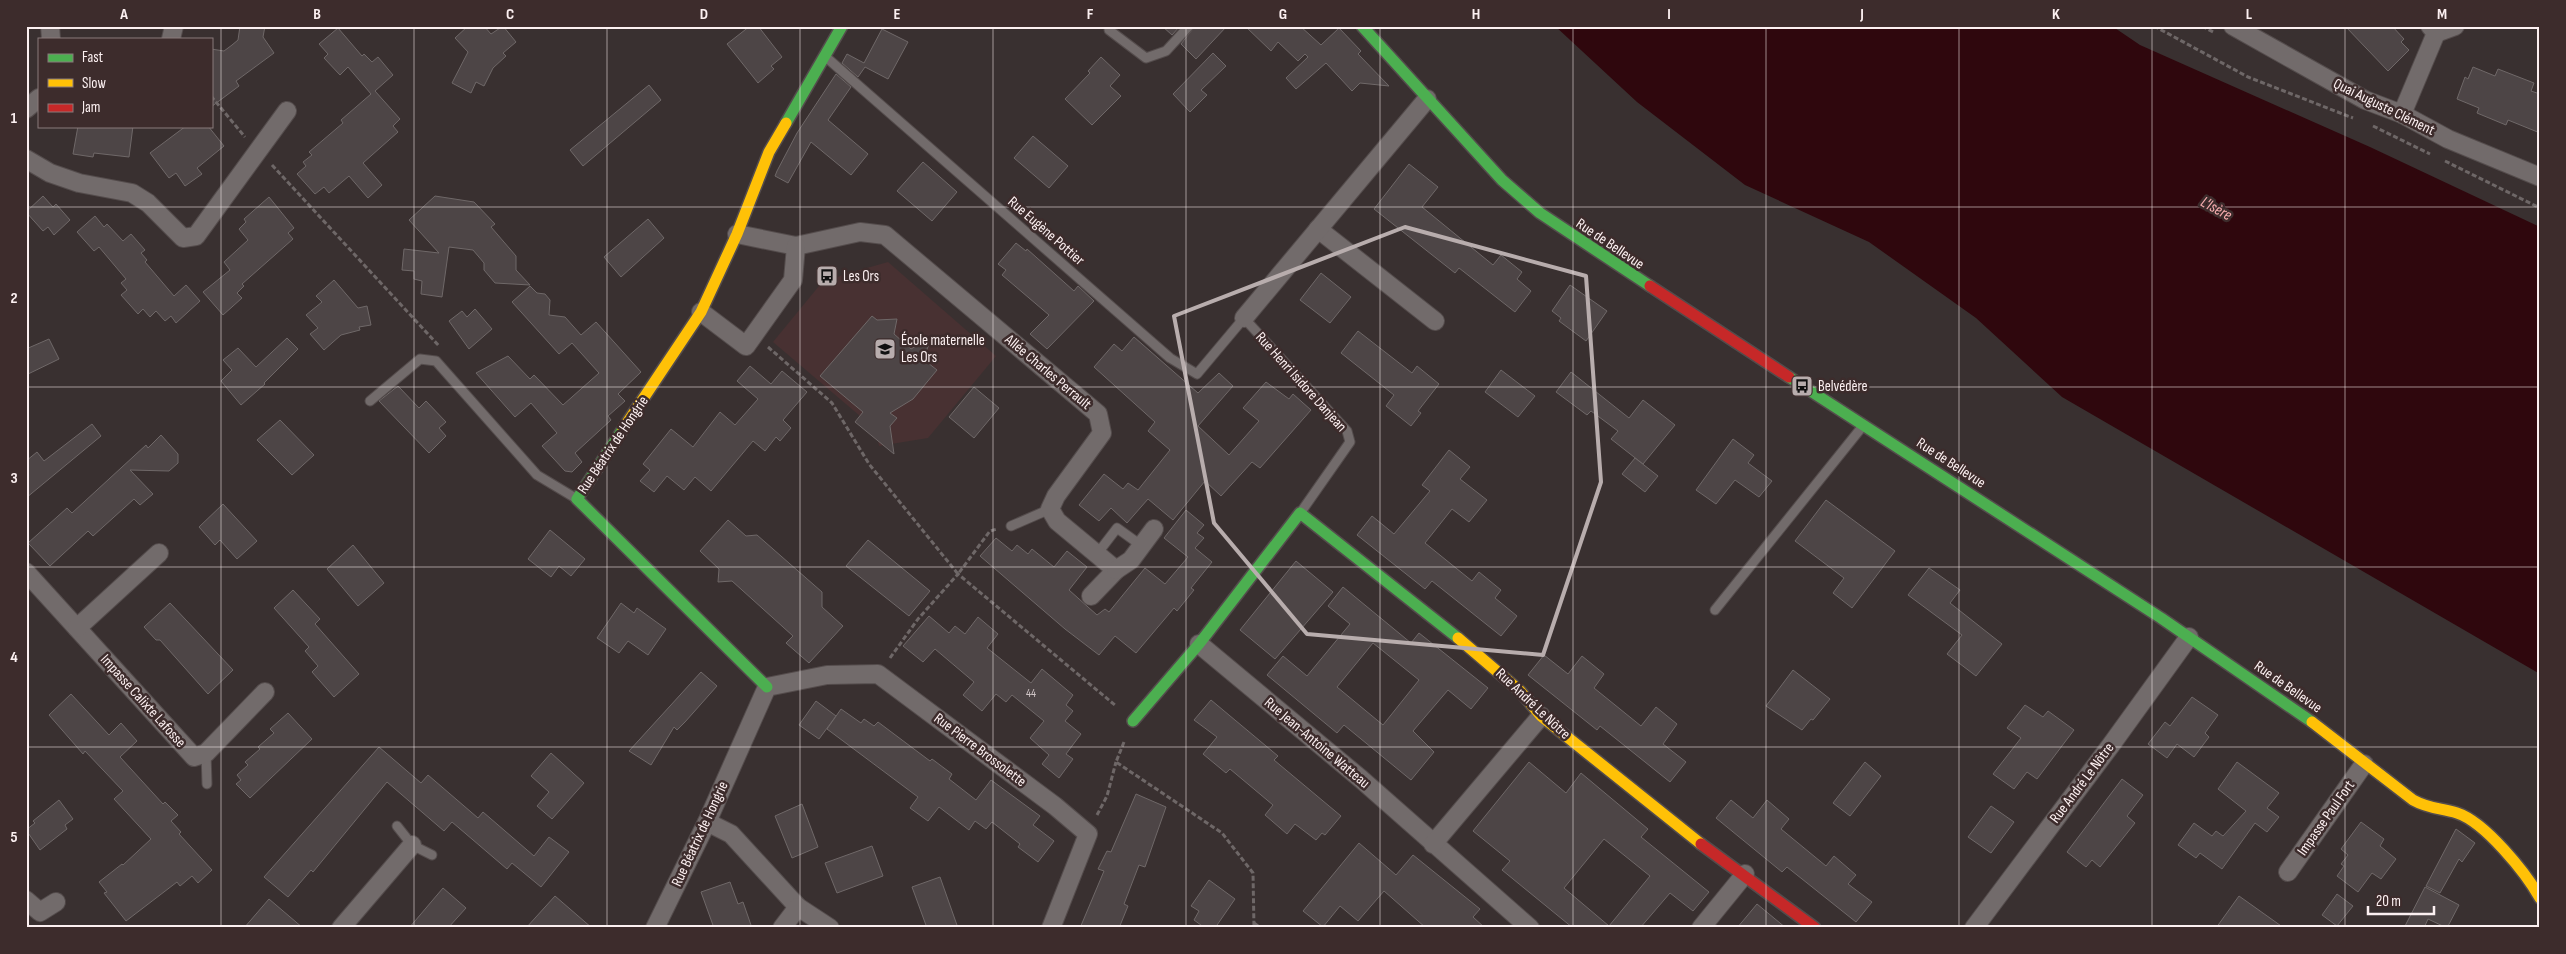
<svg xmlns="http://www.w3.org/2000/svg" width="2566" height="954" viewBox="0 0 2566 954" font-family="'Sofia Sans Condensed',sans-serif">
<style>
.built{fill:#483132}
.water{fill:#2f070d}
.building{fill:#4d4546;stroke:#6f6868;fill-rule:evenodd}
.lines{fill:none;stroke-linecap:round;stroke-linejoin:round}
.lane-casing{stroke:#544c4c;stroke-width:11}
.street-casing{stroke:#544c4c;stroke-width:20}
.fast-casing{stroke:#544c4c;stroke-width:14}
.slow-casing{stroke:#544c4c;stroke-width:14}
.jam-casing{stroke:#544c4c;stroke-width:14}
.path{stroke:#6e6767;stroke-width:3;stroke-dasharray:5 2.5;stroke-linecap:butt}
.lane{stroke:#726b6b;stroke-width:9}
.street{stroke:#726b6b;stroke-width:18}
.fast{stroke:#4caf50;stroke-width:11}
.slow{stroke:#ffc107;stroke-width:11}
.jam{stroke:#c62828;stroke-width:11}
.marked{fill:none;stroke:#b8adad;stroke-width:4;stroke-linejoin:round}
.grid{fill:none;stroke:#fcf0f1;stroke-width:1;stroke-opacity:0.55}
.labels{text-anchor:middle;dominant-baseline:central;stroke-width:5;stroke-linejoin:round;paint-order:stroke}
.number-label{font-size:12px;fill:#d0c5c6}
.street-label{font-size:15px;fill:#fcf0f1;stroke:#3d2c2c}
.poi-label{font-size:15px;fill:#fcf0f1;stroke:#3d2c2c;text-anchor:start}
.water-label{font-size:16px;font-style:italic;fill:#f8adaf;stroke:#3d2c2c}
.neatline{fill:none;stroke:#fcf0f1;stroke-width:2}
.grid-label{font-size:16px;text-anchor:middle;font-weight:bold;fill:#fcf0f1}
</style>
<rect width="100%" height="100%" fill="#393030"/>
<path class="built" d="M888,262L996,356L928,438L879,446L878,441L855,422L860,416L773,342L819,286L842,275Z"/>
<path class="water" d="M1555,26H2112L2140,45L2370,147L2540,227V674L2062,397L1976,318L1869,242L1745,185L1637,102Z"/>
<g class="building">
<path d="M240,26H265L263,37L274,53L236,81L239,86L211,107V49L224,51L232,45L238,40Z"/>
<path d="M468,26H484L491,34L503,26L516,42L503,53L506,56L493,68L484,86L476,82L471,93L452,83L468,52L455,38Z"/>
<path d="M750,26H758L782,57L771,66L774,69L758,83L727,44Z"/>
<path d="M1162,26H1180L1172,35Z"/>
<path d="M1195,26H1227L1196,59L1181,44Z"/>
<path d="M1245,26H1300L1321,45L1339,28L1361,51L1358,54L1389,86L1360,83L1352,91L1326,63L1296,89L1286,78L1308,57L1305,54L1298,61L1278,42L1271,51Z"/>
<path d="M2345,26H2392L2404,39L2401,42L2409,50L2388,71Z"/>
<path d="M338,28L362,56L364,54L372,62L378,57L393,75L375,91L400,119L393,126L398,132L363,163L382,185L368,198L349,176L329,193L324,187L315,194L297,174L306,166L303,162L312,155L309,152L343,123L341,120L371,94L348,67L340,75L324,58L328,54L319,44Z"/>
<path d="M882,29L908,42L888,79L865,67L858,77L842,63L847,54L864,63Z"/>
<path d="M1213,53L1226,66L1201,90L1207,95L1190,112L1173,94Z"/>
<path d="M1101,57L1120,75L1110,86L1121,96L1092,125L1065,99L1090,73L1088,71Z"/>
<path d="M2473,67L2495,76L2498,69L2534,83L2531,91L2540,94V133L2508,120L2506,125L2477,113L2479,108L2457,99L2465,77L2468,79Z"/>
<path d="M836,74L851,87L828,120L868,154L851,175L811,142L788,183L775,176L777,171L797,133Z"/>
<path d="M649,85L661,100L583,166L570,150Z"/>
<path d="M78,126H133L129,157L94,153L93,157L73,154Z"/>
<path d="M186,126H208L224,146L197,168L202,174L185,186L176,173L169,178L150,153Z"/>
<path d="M1033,136L1068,166L1049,188L1014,158Z"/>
<path d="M923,162L957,192L932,221L897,191Z"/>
<path d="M1409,164L1438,187L1422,207L1493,265L1501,255L1522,272L1517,279L1531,291L1515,312L1459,268L1455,273L1374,209Z"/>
<path d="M43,196L53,207L56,204L70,220L54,235L48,227L43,231L26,212Z"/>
<path d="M435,196L474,202L495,224L491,227L516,256V270L530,285L495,283L484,270V263L473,250L449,247L442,297L421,294L422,281L414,279V271L402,270L404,249L439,253L409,220Z"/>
<path d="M269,197L294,228L288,233L293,239L242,284L244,286L237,293L242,298L223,315L203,292L230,270L224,262L248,240L239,229L246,222L244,219Z"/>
<path d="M95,216L104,227L107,224L123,241L131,234L145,250L141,253L147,260L145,262L174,296L186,285L200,301L176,323L171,316L165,321L156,311L150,317L143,309L138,314L121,295L127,290L121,283L126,279L99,247L94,251L77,232Z"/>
<path d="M648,219L664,238L621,277L604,257Z"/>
<path d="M1016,243L1026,251L1027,249L1074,291L1078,286L1094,301L1047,349L1030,334L1049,315L1002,275L1006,270L998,264Z"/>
<path d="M1321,273L1351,297L1330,323L1300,300Z"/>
<path d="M334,280L358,308L367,306L371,325L359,327L360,330L341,335L324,350L310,334L318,328L306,315L322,302L316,296Z"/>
<path d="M1570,285L1607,311L1586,341L1559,321L1561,318L1552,311Z"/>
<path d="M530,286L537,293L545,294L550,300L549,315L565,317L581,335L596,322L641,372L618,394L625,401L608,416L611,420L575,453L582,462L572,472L565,471L542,446L557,433L531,403L515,417L476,373L508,356L530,379L534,375L563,405L599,373L572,343L559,354L512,302Z"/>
<path d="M475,309L492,329L469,349L449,321L462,311L467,317Z"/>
<path d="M872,316L877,320L897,319L894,334L911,349L932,337L923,359L937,370L913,399L890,413L897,418L890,426L894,454L855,422L863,412L820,376Z"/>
<path d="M1358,331L1412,373L1417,366L1439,384L1418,411L1421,413L1411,426L1386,406L1394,395L1341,353Z"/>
<path d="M1134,337L1198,393L1219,373L1233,386L1198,426L1229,455L1259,421L1243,408L1266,382L1289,399L1293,394L1311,410L1260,468L1252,462L1221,496L1205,481L1173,520L1148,499L1127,523L1111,508L1099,521L1079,505L1104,474L1123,489L1128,483L1138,490L1170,450L1148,431L1155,422L1094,367L1114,344L1122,351Z"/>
<path d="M287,338L298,349L264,383L265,384L241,405L221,381L232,370L223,360L238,348L256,367Z"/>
<path d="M49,339L59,359L26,375V349Z"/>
<path d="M750,366L771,384L782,371L807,392L783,420L791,428L780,441L776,437L765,451L753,441L711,491L695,477L684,490L667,476L654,492L640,481L650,470L643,464L671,429L693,447L720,412L735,425L758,399L737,381Z"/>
<path d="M1501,370L1535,396L1518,417L1485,392Z"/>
<path d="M1571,372L1629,418L1643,400L1675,425L1643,464L1611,439L1618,431L1591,411L1587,415L1556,392Z"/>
<path d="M398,386L419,408L426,401L446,422L439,428L446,436L429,453L379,401Z"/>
<path d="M974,387L999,408L974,438L949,417Z"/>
<path d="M280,420L314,455L292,475L257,440Z"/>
<path d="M92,424L101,436L26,498V461L37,452L44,461Z"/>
<path d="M161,435L178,454V463L169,471L130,470L153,494L140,505L134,499L93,536L88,531L50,566L28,543L67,508L72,513L146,445L148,448Z"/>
<path d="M1733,439L1754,455L1748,463L1772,481L1759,497L1735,480L1716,504L1696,490Z"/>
<path d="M1449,450L1470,467L1460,479L1487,500L1469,522L1452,509L1425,543L1472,581L1479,572L1501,590L1495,598L1517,616L1501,636L1432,581L1425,589L1357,535L1372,516L1394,534L1430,491L1422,485Z"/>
<path d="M1635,458L1658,476L1645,492L1622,474Z"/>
<path d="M1826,500L1895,551L1852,608L1833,593L1844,578L1795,541Z"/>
<path d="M223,504L257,541L237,559L220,540L215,545L199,527Z"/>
<path d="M1186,510L1204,525L1197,533L1204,538L1195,548L1212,562L1191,588L1194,590L1177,611L1174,608L1136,653L1115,636L1099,655L1065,629L980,556L996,538L1012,551L1017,545L1028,554L1032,549L1054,567L1067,551L1087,567L1069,590L1097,615L1105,609L1109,612L1145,568L1165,584L1188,557L1164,538Z"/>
<path d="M728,520L746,536L757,535L822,592V607L843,626L809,663L786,643L793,636L732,581L718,582L719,569L700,551Z"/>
<path d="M550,530L585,559L571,576L559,566L551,577L528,559Z"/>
<path d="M868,540L930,591L909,616L846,566Z"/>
<path d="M353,545L384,583L358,606L327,569Z"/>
<path d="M1296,561L1333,592L1275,659L1240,630Z"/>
<path d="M1929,568L1960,590L1950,603L2002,644L1976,676L1947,654L1962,635L1908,595Z"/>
<path d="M1343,587L1411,643L1419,633L1488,688L1471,709L1448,690L1413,731L1434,752L1411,780L1344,725L1337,733L1267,675L1283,656L1307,676L1350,624L1328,606ZM1373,643L1419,680L1383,725L1337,687Z"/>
<path d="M293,590L320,619L315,624L359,674L334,697L312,672L318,666L305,651L309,647L274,608Z"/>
<path d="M170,603L233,670L208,694L160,640H156L144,627Z"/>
<path d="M621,603L634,613L637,608L666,629L648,655L628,641L619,653L597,638Z"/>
<path d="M929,616L949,633L955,626L965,634L978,617L998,634L987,648L1031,683L1042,669L1073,695L1066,705L1073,711L1065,721L1081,734L1066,754L1073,759L1059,778L1042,764L1049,755L1030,738L1044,721L1012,695L1006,702L996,694L982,711L963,695L974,682L935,649L923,662L903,646Z"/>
<path d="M1544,655L1568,674L1582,656L1604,674L1594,688L1641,726L1656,707L1677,724L1663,744L1686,762L1670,782L1600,726L1597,730L1528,675Z"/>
<path d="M1793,670L1830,699L1813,720L1811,719L1802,730L1766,706Z"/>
<path d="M701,672L717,686L685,722L677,730L674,727L651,765L629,751Z"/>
<path d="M71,694L109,735L121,723L137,741L120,757L163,804L165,802L178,815L171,821L181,832L179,834L212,870L198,883L192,876L180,886L177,882L126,921L104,893L107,892L99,882L122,864L123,865L151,839L114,799L123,791L85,751L83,754L49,715Z"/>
<path d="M2192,697L2218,715L2205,733L2209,737L2194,757L2177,744L2167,758L2148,744L2165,722L2170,726Z"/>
<path d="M1211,700L1278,756L1274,760L1341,816L1325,835L1322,833L1316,840L1295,824L1287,834L1265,815L1273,805L1230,769L1226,773L1203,754L1217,737L1194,720Z"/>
<path d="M816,701L836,716L819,739L799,725Z"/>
<path d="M2025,705L2043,717L2048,711L2074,730L2037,779L2027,772L2014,789L1993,774L2021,738L2007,728Z"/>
<path d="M841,709L861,723L864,719L874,726L878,722L930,761L932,759L952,774L949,779L976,800L991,780L1040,816L1033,825L1054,841L1038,862L1018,847L1020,844L992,822L986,829L975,821L969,830L939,807L928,821L910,808L918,797L827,729Z"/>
<path d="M288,713L312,739L250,798L236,784L241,780L237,775L248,765L245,762L260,749L258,747L274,733L270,729Z"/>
<path d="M379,747L421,783L428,775L478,818L483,812L534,856L549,837L569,852L541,887L512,863L507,869L452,822L444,831L387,782L313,872L311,870L288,897L264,877Z"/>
<path d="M551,753L584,783L552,819L537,806L549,792L531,776Z"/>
<path d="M1529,762L1566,793L1581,773L1648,829L1641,837L1709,892L1693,911L1670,893L1640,928H1573L1502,870L1510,861L1473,831ZM1604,839L1650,876L1609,926L1564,888Z"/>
<path d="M1865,762L1881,776L1850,816L1833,803Z"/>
<path d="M2237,762L2279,793L2267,808L2279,817L2267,832L2255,823L2222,869L2200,853L2196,858L2178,845L2194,823L2212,836L2216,831L2223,836L2246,811L2218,789Z"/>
<path d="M2122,779L2143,795L2127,816L2135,823L2100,867L2092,860L2086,867L2067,852Z"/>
<path d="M1136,794L1166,807L1145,867L1139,865L1124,904L1128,906L1119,928H1080L1104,871L1098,869L1107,851L1111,852Z"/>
<path d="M59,800L73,819L65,825L67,829L40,850L26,830L35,823L33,821Z"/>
<path d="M1731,800L1753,818L1767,800L1789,819L1781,829L1826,866L1834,856L1856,875L1848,884L1872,902L1856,922L1787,867L1782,872L1716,818Z"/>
<path d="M802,804L818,847L792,858L775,816Z"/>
<path d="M1991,806L2014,822L1991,853L1968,837Z"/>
<path d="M2361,822L2384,839L2380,846L2396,859L2381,879L2372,873L2358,892L2337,876L2344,866L2341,864L2348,855L2341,849Z"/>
<path d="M2456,829L2475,843L2462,862L2459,859L2440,893L2426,886Z"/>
<path d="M1359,843L1396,875L1413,855L1480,909L1473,917L1485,928H1426L1384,891L1358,921L1340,906L1323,927L1303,911Z"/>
<path d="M872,846L883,876L837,893L825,863Z"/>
<path d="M940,877L958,928H927L912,887Z"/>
<path d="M1209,880L1235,899L1215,928H1205L1194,920L1199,911L1191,906Z"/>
<path d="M730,882L738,904L743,902L752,928H714L701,892Z"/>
<path d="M2425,887L2459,905L2447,928L2428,919L2424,928H2404Z"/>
<path d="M443,888L466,908L448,928H409Z"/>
<path d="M2337,894L2353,906L2337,926L2322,915Z"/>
<path d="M555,896L592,928H526Z"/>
<path d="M2239,896L2284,928H2216Z"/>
<path d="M269,899L303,928H244Z"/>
<path d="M1757,904L1786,928H1737Z"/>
</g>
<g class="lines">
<g class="lane-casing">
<g id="lane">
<path d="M1109,30L1146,58L1166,51L1189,26"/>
<path d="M827,58L1170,358L1197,374L1244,318L1347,431L1350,442L1301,512"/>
<path d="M370,401L420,359L436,361L537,475L577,499"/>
<path d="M1011,526L1050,509"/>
<path d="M1097,554L1117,528L1142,546"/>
<path d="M1715,610L1862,427"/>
<path d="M206,753L207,784"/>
<path d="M397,826L412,845L432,855"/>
</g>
</g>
<g class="street-casing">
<g id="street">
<path d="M50,26L51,39"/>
<path d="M2233,26L2365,100L2402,114L2448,139L2540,177"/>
<path d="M2436,33L2455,26"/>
<path d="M171,39L174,26"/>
<path d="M26,109L39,98"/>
<path d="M2402,114L2436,33L2430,26"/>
<path d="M26,159L50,173L79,183L132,193L148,203L183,238L196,236L287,111"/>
<path d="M1318,229L1435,321"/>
<path d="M737,234L796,246L860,232L885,235L1098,414L1102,433L1056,496L1050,509L1057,521L1116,570L1091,596"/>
<path d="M701,312L746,346L793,280L796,246"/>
<path d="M1244,318L1427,99"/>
<path d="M1116,570L1131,560L1154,529"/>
<path d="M26,572L194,757L206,753L265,692"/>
<path d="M77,628L159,553"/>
<path d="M1199,644L1361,779L1530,928"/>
<path d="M707,822L731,834L798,907L830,928"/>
<path d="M1433,844L1541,716"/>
<path d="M2288,872L2364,764"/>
<path d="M26,900L40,912L56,902"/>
<path d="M341,928L412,845"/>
<path d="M655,928L707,822L767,687L827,675L878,674L1055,806L1088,834L1051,928"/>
<path d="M782,928L798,907"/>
<path d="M1701,928L1745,874"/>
<path d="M1974,928L2111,745L2189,637"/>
</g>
</g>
<g class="fast-casing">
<g id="fast">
<path d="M1362,26L1502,180L1540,213L1650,286"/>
<path d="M786,123L842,26"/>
<path d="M1789,377L2161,618L2312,722"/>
<path d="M623,429L577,499L767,687"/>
<path d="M1133,721L1199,644L1300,513L1458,638"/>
</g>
</g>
<g class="slow-casing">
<g id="slow">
<path d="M623,429L701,312L737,234L769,152L786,123"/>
<path d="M1458,638L1520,691L1541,716L1701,844"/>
<path d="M2312,722L2413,800C2429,809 2441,808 2457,813C2485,822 2526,873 2540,898"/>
</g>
</g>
<g class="jam-casing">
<g id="jam">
<path d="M1650,286L1789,377"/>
<path d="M1701,844L1815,928"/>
</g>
</g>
<g class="path">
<path d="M2154,26L2248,77L2353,118"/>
<path d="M2202,26L2215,33"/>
<path d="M211,96L245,137"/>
<path d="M2373,126L2430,154"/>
<path d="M2445,161L2540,208"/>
<path d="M272,165L439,346"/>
<path d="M768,347L832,403L869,464L958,574L990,531L997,529"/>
<path d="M890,658L918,619L958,574L1116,706"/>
<path d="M1124,742L1116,762L1222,833L1253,873L1254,928"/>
<path d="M1097,815L1107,796L1116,762"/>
<path d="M1254,923L1261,928"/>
</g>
<use href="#lane" class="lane"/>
<use href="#street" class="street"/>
<use href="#fast" class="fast"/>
<use href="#slow" class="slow"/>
<use href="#jam" class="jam"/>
</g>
<path class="marked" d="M1405,227L1586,276L1601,482L1543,655L1307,634L1214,523L1174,316Z"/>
<path class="grid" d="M221,26V928M414,26V928M607,26V928M800,26V928M993,26V928M1186,26V928M1380,26V928M1573,26V928M1766,26V928M1959,26V928M2152,26V928M2345,26V928M26,207H2540M26,387H2540M26,567H2540M26,747H2540"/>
<defs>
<g id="bus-square" transform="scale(1.125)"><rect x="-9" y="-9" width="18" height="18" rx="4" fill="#b8adad" stroke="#3d2c2c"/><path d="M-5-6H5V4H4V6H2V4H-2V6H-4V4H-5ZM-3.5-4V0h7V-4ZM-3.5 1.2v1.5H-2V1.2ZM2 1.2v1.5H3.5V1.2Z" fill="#111"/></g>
<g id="school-square" transform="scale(1.125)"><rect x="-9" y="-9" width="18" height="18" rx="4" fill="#b8adad" stroke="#3d2c2c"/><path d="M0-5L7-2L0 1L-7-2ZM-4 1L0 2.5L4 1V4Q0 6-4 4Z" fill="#111"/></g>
</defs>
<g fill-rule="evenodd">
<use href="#bus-square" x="827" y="276"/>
<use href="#school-square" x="885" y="349"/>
<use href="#bus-square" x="1802" y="386"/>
</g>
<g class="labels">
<g class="number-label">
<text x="1031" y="693">44</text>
</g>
<g class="street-label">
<text transform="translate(2384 107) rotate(26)">Quai Auguste Clément</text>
<text transform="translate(1046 231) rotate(41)">Rue Eugène Pottier</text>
<text transform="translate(1610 244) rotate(34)">Rue de Bellevue</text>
<text transform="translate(1048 372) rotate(40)">Allée Charles Perrault</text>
<text transform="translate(1301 382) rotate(48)">Rue Henri Isidore Danjean</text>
<text transform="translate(613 445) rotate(-56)">Rue Béatrix de Hongrie</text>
<text transform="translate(1951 463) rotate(33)">Rue de Bellevue</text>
<text transform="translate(2288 687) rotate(35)">Rue de Bellevue</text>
<text transform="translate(143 701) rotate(48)">Impasse Calixte Lafosse</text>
<text transform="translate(1533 704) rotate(43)">Rue André Le Nôtre</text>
<text transform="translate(1317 743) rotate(40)">Rue Jean-Antoine Watteau</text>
<text transform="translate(980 750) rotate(37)">Rue Pierre Brossolette</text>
<text transform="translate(2082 783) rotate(-53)">Rue André Le Nôtre</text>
<text transform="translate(2326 818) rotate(-55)">Impasse Paul Fort</text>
<text transform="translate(700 834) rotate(-65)">Rue Béatrix de Hongrie</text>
</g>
<g class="poi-label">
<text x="843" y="276">Les Ors</text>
<text x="901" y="340">École maternelle<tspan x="901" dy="17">Les Ors</tspan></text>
<text x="1818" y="386">Belvédère</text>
</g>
<g class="water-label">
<text transform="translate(2216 209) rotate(29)">L'Isère</text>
</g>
</g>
<rect width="2566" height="954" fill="none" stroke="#3d2c2c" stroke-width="55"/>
<rect x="38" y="38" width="175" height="90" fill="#3d2c2c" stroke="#897a7b"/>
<rect x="48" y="54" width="25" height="8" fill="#4caf50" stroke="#897a7b"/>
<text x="82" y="62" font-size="15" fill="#fcf0f1">Fast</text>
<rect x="48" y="79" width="25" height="8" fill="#ffc107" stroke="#897a7b"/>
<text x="82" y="88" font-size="15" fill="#fcf0f1">Slow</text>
<rect x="48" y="104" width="25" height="8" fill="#c62828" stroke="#897a7b"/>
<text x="82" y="112" font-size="15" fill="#fcf0f1">Jam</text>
<path d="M2368 906v8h66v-8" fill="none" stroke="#fcf0f1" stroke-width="2.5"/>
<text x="2376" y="906" font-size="15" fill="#fcf0f1" stroke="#3d2c2c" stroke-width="4" paint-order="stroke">20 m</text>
<rect x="28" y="28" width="2510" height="898" class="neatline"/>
<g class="grid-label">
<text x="124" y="19">A</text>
<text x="317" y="19">B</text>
<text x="510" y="19">C</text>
<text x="704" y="19">D</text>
<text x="897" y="19">E</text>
<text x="1090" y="19">F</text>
<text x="1283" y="19">G</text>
<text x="1476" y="19">H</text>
<text x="1669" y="19">I</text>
<text x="1862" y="19">J</text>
<text x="2056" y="19">K</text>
<text x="2249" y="19">L</text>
<text x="2442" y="19">M</text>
<text x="14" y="123">1</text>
<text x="14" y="303">2</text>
<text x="14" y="483">3</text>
<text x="14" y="662">4</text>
<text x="14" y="842">5</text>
</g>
</svg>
